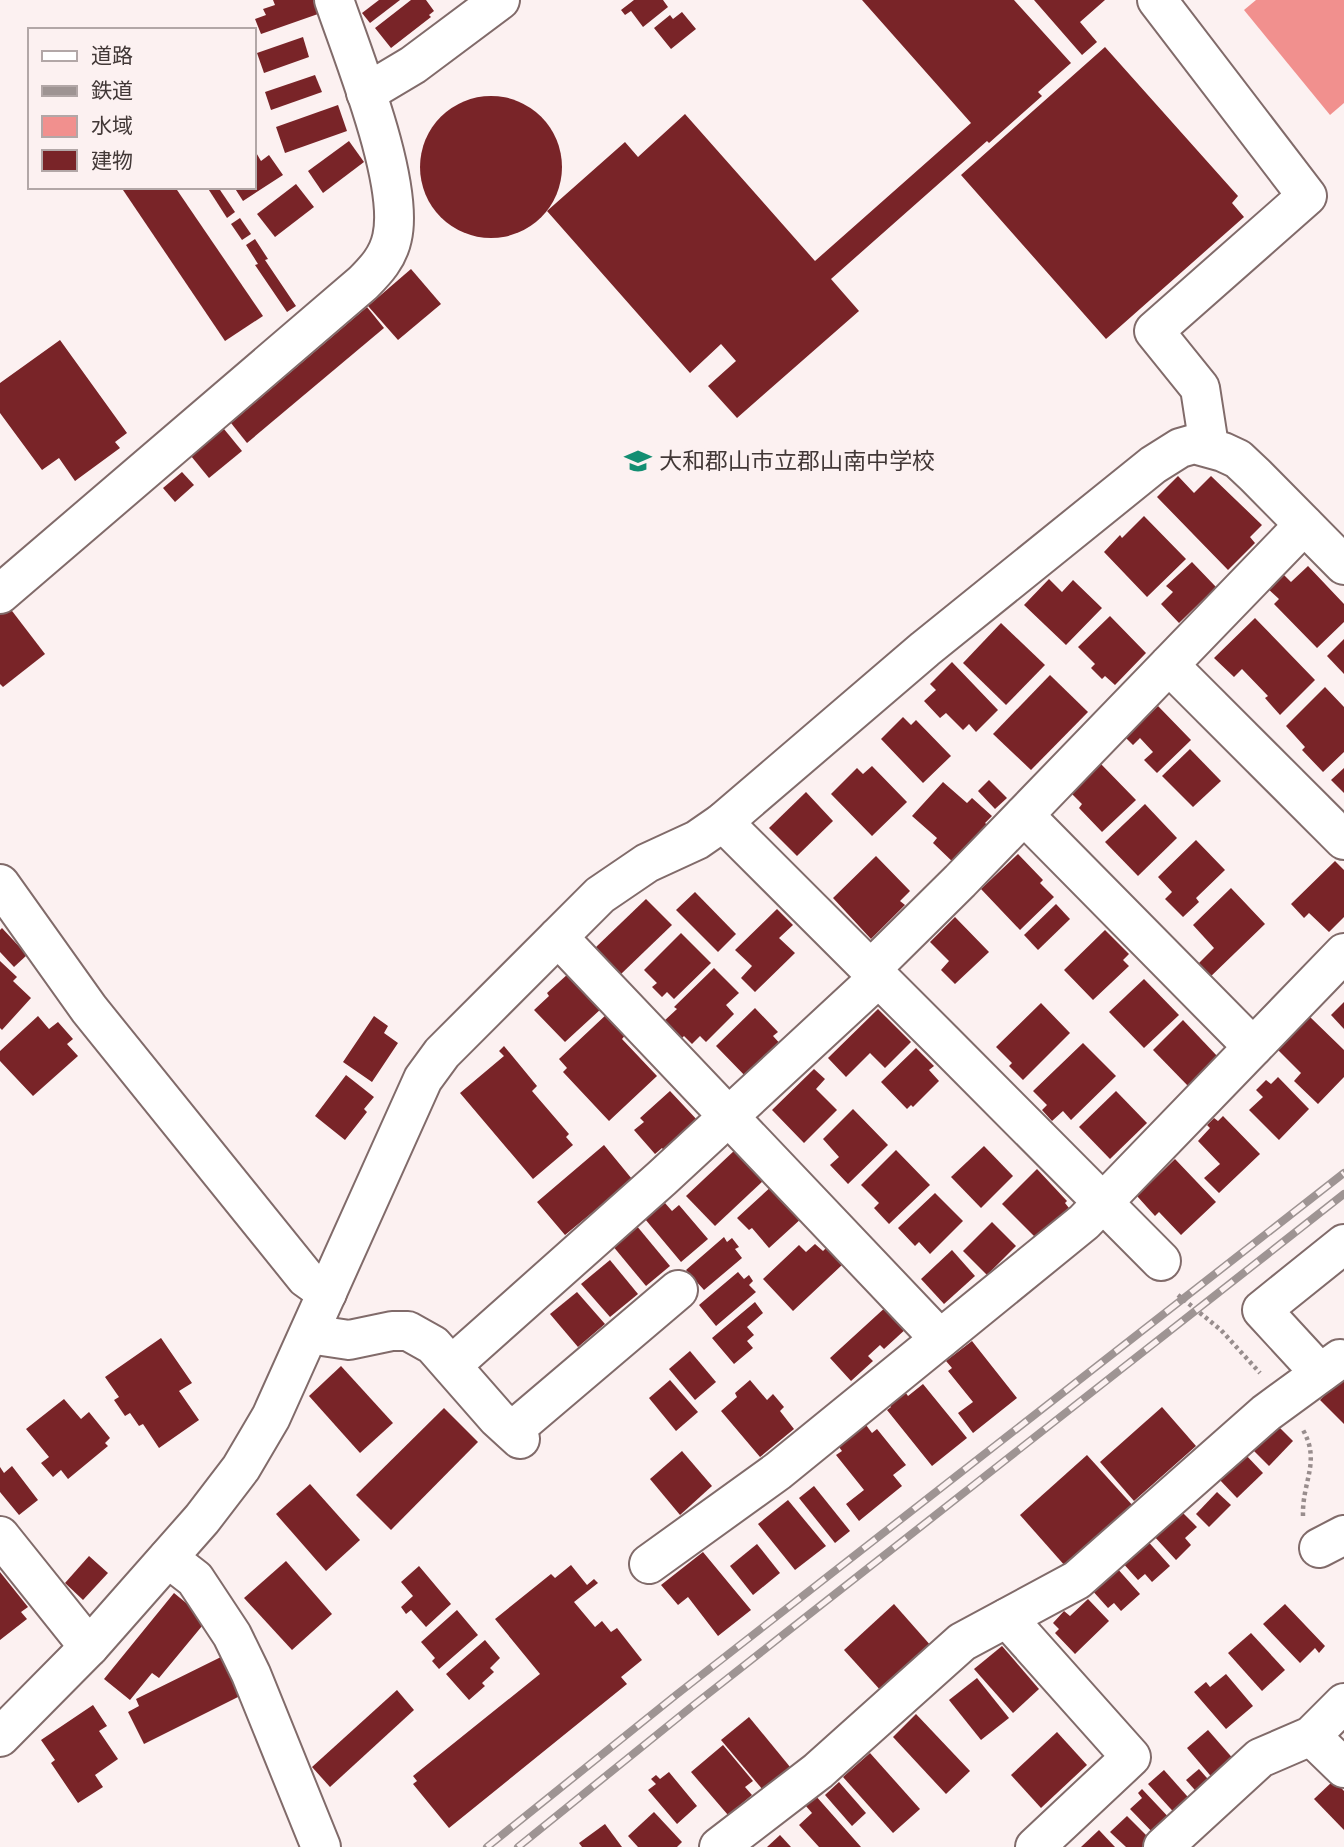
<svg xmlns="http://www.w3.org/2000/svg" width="1344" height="1847" viewBox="0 0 1344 1847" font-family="'Fira Sans','Noto Sans JP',sans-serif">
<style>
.water{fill:#f1908e}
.building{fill:#792428}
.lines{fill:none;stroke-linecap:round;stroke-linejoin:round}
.minor-casing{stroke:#816b6a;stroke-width:42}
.path{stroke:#988d8d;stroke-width:4.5;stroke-dasharray:3.5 3.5;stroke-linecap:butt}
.minor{stroke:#fff;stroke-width:38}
.rail-casing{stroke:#9e9493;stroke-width:8}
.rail{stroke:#fcf1f1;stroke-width:5;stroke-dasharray:16;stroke-linecap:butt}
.labels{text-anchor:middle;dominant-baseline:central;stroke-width:7;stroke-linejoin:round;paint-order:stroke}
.poi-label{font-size:23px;fill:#423837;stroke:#fcf1f1;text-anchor:start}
</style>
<rect width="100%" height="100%" fill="#fcf1f1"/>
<path class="water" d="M1256,0H1344V103L1330,115L1244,10Z"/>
<g class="building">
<path d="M273,0H313L318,14L261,34L255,19L266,15L263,9L275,5Z"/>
<path d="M379,0H400L370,23L362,13Z"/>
<path d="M411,0H426L434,11L429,15L431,17L391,48L375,28Z"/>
<path d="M634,0H663L668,7L643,27L631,11L625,15L621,10Z"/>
<path d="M862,0H1014L1071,63L1038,92L1042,96L989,143L987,141L831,279L859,311L737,418L708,386L736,361L721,344L690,373L547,211L625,142L638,157L685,114L815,261L971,123Z"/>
<path d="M1034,0H1105L1080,22L1097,42L1082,55Z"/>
<path d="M682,12L696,29L671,49L654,28L670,15L673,19Z"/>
<path d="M303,37L309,57L264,73L257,53Z"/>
<path d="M1105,47L1238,196L1232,203L1244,217L1106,339L961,175Z"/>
<path d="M315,75L322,92L271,110L265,92Z"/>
<circle cx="491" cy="167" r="71"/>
<path d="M338,105L347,131L285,153L276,127Z"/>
<path d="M349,141L364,162L323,193L308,171Z"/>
<path d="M254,149L261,161L269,155L283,175L243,201L234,187H254Z"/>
<path d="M296,184L314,207L275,237L257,214Z"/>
<path d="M121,187H175L263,316L225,341Z"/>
<path d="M207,187H218L235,212L227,218Z"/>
<path d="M240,218L251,234L242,240L231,224Z"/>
<path d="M255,239L268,259L265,260L296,306L287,312L255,265L258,264L246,245Z"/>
<path d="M411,269L441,304L398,340L368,306Z"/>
<path d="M367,307L384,328L247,443L231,423Z"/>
<path d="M60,340L127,433L115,442L120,448L75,481L59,458L42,470L0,413V383Z"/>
<path d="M224,429L242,451L209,478L191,456Z"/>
<path d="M182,472L194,485L175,502L163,488Z"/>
<path d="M1178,476L1194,493L1211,476L1262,525L1250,537L1255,543L1228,570L1157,497Z"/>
<path d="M1144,516L1186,559L1147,597L1104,552L1120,535L1122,538Z"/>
<path d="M1192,562L1216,587L1179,623L1161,604L1173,592L1166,586Z"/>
<path d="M1308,566L1344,604V622L1317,648L1274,604L1279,599L1267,588L1282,573L1291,582Z"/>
<path d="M1049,579L1062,592L1073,580L1102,608L1066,645L1024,605Z"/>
<path d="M9,607L45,654L3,687L0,684V613Z"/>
<path d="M1110,616L1146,653L1115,685L1105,676L1102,679L1091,668L1095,664L1078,647Z"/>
<path d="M1255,618L1315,680L1280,715L1265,698L1268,696L1242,669L1234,677L1214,658Z"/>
<path d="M1001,623L1045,665L1006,705L963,663Z"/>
<path d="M1344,639V674L1327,656Z"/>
<path d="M952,662L998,710L976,732L969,724L963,730L946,713L940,718L924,701L936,690L930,684Z"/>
<path d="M1050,675L1088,712L1031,770L993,734Z"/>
<path d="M1325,687L1344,707V752L1323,772L1302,750L1305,747L1286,726Z"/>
<path d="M1158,706L1191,740L1157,773L1144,760L1153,752L1140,738L1133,745L1126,738Z"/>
<path d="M903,717L911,725L916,720L951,756L923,783L881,739Z"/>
<path d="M1190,749L1221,781L1193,807L1162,776Z"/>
<path d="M1100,763L1136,800L1102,832L1079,808L1082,804L1070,792Z"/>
<path d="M872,766L907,802L872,836L831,794L857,768L863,774Z"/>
<path d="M1344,768V793L1331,780Z"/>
<path d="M989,780L1007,798L995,809L978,791Z"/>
<path d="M943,782L967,803L972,798L992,816L985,823L989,826L955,864L933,843L937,838L912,816Z"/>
<path d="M806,792L833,821L797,856L769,828Z"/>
<path d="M1145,804L1177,838L1138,876L1105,842Z"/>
<path d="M1196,840L1225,870L1196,898L1199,902L1183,917L1165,899L1172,892L1158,877Z"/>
<path d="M1018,854L1043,880L1040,883L1054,897L1020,930L981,889Z"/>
<path d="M876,856L910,891L900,901L905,905L871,939L833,898Z"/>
<path d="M1335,861L1344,870V917L1329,932L1309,913L1304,918L1291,904Z"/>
<path d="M1231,888L1265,924L1206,981L1193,969L1214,948L1193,925Z"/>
<path d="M695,892L736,934L718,952L676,910Z"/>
<path d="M646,899L672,925L620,975L595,948Z"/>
<path d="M1056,904L1070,919L1038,950L1024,935Z"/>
<path d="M777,909L793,925L779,938L795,953L755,992L741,978L752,966L735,950Z"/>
<path d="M955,917L989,952L955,984L941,970L949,961L930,942Z"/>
<path d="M2,928L27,955L14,967L0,952V930Z"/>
<path d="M1105,930L1129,954L1123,960L1129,966L1093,1000L1064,970Z"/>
<path d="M681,933L711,963L674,999L667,992L662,997L652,987L657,983L644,970Z"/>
<path d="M0,961L17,977L13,981L31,998L2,1030L0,1028Z"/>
<path d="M714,968L739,993L726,1005L734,1014L706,1042L700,1036L692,1044L684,1036L681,1039L664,1021L677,1009L674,1007Z"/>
<path d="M569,973L602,1008L565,1042L534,1010L549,996L547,993Z"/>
<path d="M1144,979L1179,1015L1144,1048L1109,1012Z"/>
<path d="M1344,1002V1029L1331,1015Z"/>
<path d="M1041,1003L1070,1033L1023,1080L1009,1066L1012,1063L996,1047Z"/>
<path d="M755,1008L778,1032L773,1036L784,1048L750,1081L716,1046Z"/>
<path d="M878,1009L911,1042L885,1068L870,1053L846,1077L828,1058Z"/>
<path d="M608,1013L627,1033L622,1039L657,1076L609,1121L563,1072L567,1068L559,1059Z"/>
<path d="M38,1016L49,1029L58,1022L73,1039L67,1044L78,1056L33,1096L0,1061V1051Z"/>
<path d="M374,1016L388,1026L384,1033L398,1043L372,1082L343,1062Z"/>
<path d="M1309,1016L1344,1050V1077L1318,1104L1294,1081L1301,1073L1277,1049Z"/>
<path d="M1183,1020L1219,1058L1189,1087L1153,1050Z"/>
<path d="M1083,1043L1116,1076L1071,1120L1063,1111L1052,1121L1042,1110L1047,1105L1033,1091Z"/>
<path d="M504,1046L537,1086L532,1091L569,1134L566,1137L573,1145L533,1179L460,1093L504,1056L499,1051Z"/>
<path d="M916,1048L934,1066L929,1070L939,1081L913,1107L911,1105L907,1109L881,1082Z"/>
<path d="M814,1069L825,1079L816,1089L837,1110L804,1143L772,1110Z"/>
<path d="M346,1075L374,1097L364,1109L367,1112L345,1140L315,1116Z"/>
<path d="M1278,1077L1309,1109L1279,1140L1249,1110L1263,1097L1256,1090L1266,1080L1271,1084Z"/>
<path d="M670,1091L699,1122L666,1153L662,1148L655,1154L634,1130L644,1122L640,1118Z"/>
<path d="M1116,1091L1147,1123L1110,1159L1079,1127Z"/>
<path d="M853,1109L888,1145L848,1184L830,1165L839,1157L823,1139Z"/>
<path d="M1223,1116L1260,1154L1219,1193L1204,1178L1220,1164L1198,1141L1210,1128L1207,1125L1214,1118L1218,1121Z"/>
<path d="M604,1145L632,1179L618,1191L621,1195L608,1206L605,1202L565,1235L537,1202Z"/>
<path d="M984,1146L1013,1176L981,1208L951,1177Z"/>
<path d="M736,1149L765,1179L715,1226L686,1196Z"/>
<path d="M896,1150L930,1185L889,1224L874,1208L879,1203L861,1185Z"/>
<path d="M1175,1159L1216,1202L1181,1235L1159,1212L1155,1216L1137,1196Z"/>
<path d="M1037,1169L1067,1201L1065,1203L1069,1208L1037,1239L1002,1204Z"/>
<path d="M773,1185L803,1217L769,1248L752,1228L749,1230L737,1218Z"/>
<path d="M935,1193L963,1221L930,1254L919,1242L915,1246L898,1228Z"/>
<path d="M665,1203L672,1211L679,1205L708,1239L681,1262L645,1219Z"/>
<path d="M992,1222L1016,1246L987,1275L963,1251Z"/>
<path d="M636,1225L670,1266L646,1286L612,1245Z"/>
<path d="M724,1237L727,1242L732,1238L739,1247L735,1249L742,1258L704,1290L686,1270Z"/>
<path d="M815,1244L823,1251L826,1248L842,1265L793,1311L763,1279L799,1245L806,1252Z"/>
<path d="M952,1250L975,1276L944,1304L921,1279Z"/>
<path d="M610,1260L638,1294L610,1317L581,1284Z"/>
<path d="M738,1272L744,1279L749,1275L753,1281L749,1285L756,1292L716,1326L699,1305Z"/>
<path d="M577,1292L605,1324L578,1347L550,1314Z"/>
<path d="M755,1302L763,1313L747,1327L754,1335L747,1341L753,1348L734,1364L712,1338Z"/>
<path d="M888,1305L908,1327L884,1349L880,1345L868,1356L873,1361L851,1381L830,1358Z"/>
<path d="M161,1338L192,1383L179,1391L199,1420L159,1448L143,1424L139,1426L130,1413L125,1416L114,1400L119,1397L105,1377Z"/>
<path d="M972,1341L1017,1398L973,1433L958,1413L973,1402L948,1371L952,1368L946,1361Z"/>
<path d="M690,1351L716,1382L695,1400L669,1369Z"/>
<path d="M341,1366L393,1423L360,1453L309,1396Z"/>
<path d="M1344,1376V1424L1320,1400Z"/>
<path d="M670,1380L698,1412L676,1431L649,1398Z"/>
<path d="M750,1380L767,1400L773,1394L784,1407L780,1411L794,1429L760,1457L721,1411L737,1397L735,1393Z"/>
<path d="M923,1384L967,1438L932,1466L887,1410L891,1407L887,1401L903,1389L908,1396Z"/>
<path d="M64,1399L81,1419L89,1412L110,1438L105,1443L108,1446L68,1479L61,1470L53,1477L41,1463L49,1457L26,1429Z"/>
<path d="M1162,1407L1196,1446L1134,1501L1100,1462Z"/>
<path d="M444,1408L478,1442L391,1530L356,1495Z"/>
<path d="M1275,1423L1293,1441L1269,1466L1250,1447Z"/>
<path d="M866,1425L872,1433L877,1429L906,1465L893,1475L902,1486L859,1521L846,1504L864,1490L836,1455L842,1451L839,1447Z"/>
<path d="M682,1451L712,1486L680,1515L650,1479Z"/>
<path d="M1244,1453L1263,1473L1237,1498L1218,1478Z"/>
<path d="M1087,1455L1134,1507L1066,1567L1020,1515Z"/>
<path d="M12,1466L38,1500L19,1515L0,1492V1467L4,1473Z"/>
<path d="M310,1484L360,1540L326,1571L276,1514Z"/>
<path d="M814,1486L850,1531L835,1543L799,1498Z"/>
<path d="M1217,1492L1231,1505L1209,1527L1196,1514Z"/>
<path d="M788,1500L826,1546L795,1570L758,1524Z"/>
<path d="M1180,1510L1197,1527L1185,1538L1191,1545L1176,1560L1153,1535Z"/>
<path d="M1145,1538L1170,1566L1152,1582L1145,1574L1138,1580L1121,1561Z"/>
<path d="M757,1544L780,1573L753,1595L730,1566Z"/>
<path d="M703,1552L751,1610L718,1636L688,1597L678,1605L661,1585Z"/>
<path d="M89,1556L108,1573L83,1600L65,1583Z"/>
<path d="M286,1561L332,1614L292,1650L244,1598Z"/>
<path d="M571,1565L587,1585L594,1579L598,1583L574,1602L595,1627L602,1621L611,1632L617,1628L642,1660L621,1677L627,1684L449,1828L413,1784L417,1781L413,1776L540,1674L495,1619L551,1574L555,1578Z"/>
<path d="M419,1566L451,1604L426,1627L411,1610L406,1614L401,1607L413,1596L401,1582Z"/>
<path d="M1116,1567L1140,1594L1121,1611L1114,1603L1108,1608L1091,1589Z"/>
<path d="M0,1572L28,1607L21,1612L27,1619L0,1640Z"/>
<path d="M174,1593L207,1620L159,1678L152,1673L130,1700L104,1679Z"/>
<path d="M1088,1599L1109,1621L1075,1654L1055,1633L1059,1629L1053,1623L1064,1611L1070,1616Z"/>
<path d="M894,1604L932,1647L882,1692L844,1650Z"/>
<path d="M1285,1604L1325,1646L1319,1653L1315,1648L1300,1663L1263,1624Z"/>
<path d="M457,1610L478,1635L439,1669L432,1661L435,1658L421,1642Z"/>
<path d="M1251,1633L1285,1670L1262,1691L1228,1653Z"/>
<path d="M485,1640L500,1658L490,1668L494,1672L482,1683L485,1686L469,1700L446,1674Z"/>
<path d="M1002,1646L1039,1689L1013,1713L974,1669Z"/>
<path d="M225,1655L244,1694L144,1744L128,1712L139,1706L136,1699Z"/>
<path d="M1226,1674L1253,1706L1226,1729L1194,1692L1206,1682L1210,1687Z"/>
<path d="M977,1678L1009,1718L981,1740L949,1700Z"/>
<path d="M397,1690L414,1710L330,1787L312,1767Z"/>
<path d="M93,1705L107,1726L99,1731L118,1759L95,1775L103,1787L78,1803L51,1763L55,1760L41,1740Z"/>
<path d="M916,1714L970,1771L946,1794L893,1737Z"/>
<path d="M749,1717L795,1773L768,1796L721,1740Z"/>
<path d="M1208,1730L1236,1762L1215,1781L1187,1748Z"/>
<path d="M1057,1732L1087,1765L1041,1808L1011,1775Z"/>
<path d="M723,1745L753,1781L745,1787L752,1795L728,1815L691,1772Z"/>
<path d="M870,1753L920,1809L893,1833L843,1777Z"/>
<path d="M1199,1769L1215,1787L1202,1798L1186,1780Z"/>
<path d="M1164,1770L1195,1805L1180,1819L1148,1784Z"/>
<path d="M669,1772L697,1806L677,1824L648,1790L656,1784L651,1779L656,1775L660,1779Z"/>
<path d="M1334,1780L1344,1791V1830L1314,1799Z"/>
<path d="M839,1782L866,1813L852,1826L825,1795Z"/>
<path d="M1142,1789L1174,1823L1158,1838L1130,1809L1142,1798L1138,1793Z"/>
<path d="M815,1795L861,1847H819L799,1825L812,1813L805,1805Z"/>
<path d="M654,1812L682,1842L677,1847H638L628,1836Z"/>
<path d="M1127,1816L1153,1842L1149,1847H1126L1110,1832Z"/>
<path d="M605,1824L622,1847H582L579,1843Z"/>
<path d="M1099,1830L1115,1847H1081Z"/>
<path d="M780,1835L791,1847H767Z"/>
</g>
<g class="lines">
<g class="minor-casing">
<g id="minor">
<path d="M1157,0L1307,196L1154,331L1200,388L1209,446"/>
<path d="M366,93L413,65L500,0"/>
<path d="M0,594L363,283C376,270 388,257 392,238C405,183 353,56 334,0"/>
<path d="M1169,665L1344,840"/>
<path d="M1024,815L1253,1047"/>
<path d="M723,822C869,968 1016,1114 1161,1261"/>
<path d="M0,884L89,1009L306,1278L327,1293"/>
<path d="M558,937L940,1339"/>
<path d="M870,970L960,881L1304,525"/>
<path d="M309,1334L349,1340L392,1331H408L433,1345L497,1418L520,1439"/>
<path d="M452,1365L662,1178L878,978"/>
<path d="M1320,1373L1262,1310L1344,1244"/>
<path d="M512,1431L678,1290"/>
<path d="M0,1536L89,1647"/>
<path d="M1319,1548L1344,1535"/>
<path d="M168,1558L195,1579L232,1635L251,1674L321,1847"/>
<path d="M649,1564L778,1471L1084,1222L1344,953"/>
<path d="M1007,1618L1131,1757L1035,1847"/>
<path d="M1311,1736L1344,1768"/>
<path d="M0,1737L89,1647L202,1519L241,1468L271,1417L423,1079L442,1053L600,895L647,863L697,840L723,822L925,649L1153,465L1180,448L1194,444L1223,452L1238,459L1255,475L1344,565"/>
<path d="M719,1847L818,1771L962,1642L1077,1580L1266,1413L1340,1359"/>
<path d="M1163,1847L1260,1758L1311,1736L1344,1703"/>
</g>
</g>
<g class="path">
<path d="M1178,1295L1221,1330L1260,1373"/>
<path d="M1303,1516C1302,1481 1321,1462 1303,1430"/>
</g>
<use href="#minor" class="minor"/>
<g class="rail-casing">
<g id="rail">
<path d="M487,1847L676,1695L1344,1173"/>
<path d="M518,1847L690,1708L1344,1194"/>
</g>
</g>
<use href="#rail" class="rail"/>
</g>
<defs>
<g id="school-bare" transform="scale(2.1)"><path d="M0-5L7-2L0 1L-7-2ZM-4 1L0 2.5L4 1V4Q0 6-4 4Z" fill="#138e72" stroke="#fcf1f1" stroke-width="2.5" paint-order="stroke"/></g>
</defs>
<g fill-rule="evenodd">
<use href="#school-bare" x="638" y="461"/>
</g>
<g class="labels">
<g class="poi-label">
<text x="659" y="461">大和郡山市立郡山南中学校</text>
</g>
</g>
<rect x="28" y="28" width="228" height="161" fill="#fcf1f1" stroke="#b2a7a7" stroke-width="2"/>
<rect x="42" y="51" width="35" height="10" fill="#ffffff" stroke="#b2a7a7" stroke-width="2"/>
<text x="91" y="63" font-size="21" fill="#423837">道路</text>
<rect x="42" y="86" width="35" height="10" fill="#9e9493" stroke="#b2a7a7" stroke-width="2"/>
<text x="91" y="98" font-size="21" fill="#423837">鉄道</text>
<rect x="42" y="116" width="35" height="21" fill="#f1908e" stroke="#b2a7a7" stroke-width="2"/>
<text x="91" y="133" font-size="21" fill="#423837">水域</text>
<rect x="42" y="150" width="35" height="21" fill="#792428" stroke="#b2a7a7" stroke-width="2"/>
<text x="91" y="168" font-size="21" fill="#423837">建物</text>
</svg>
